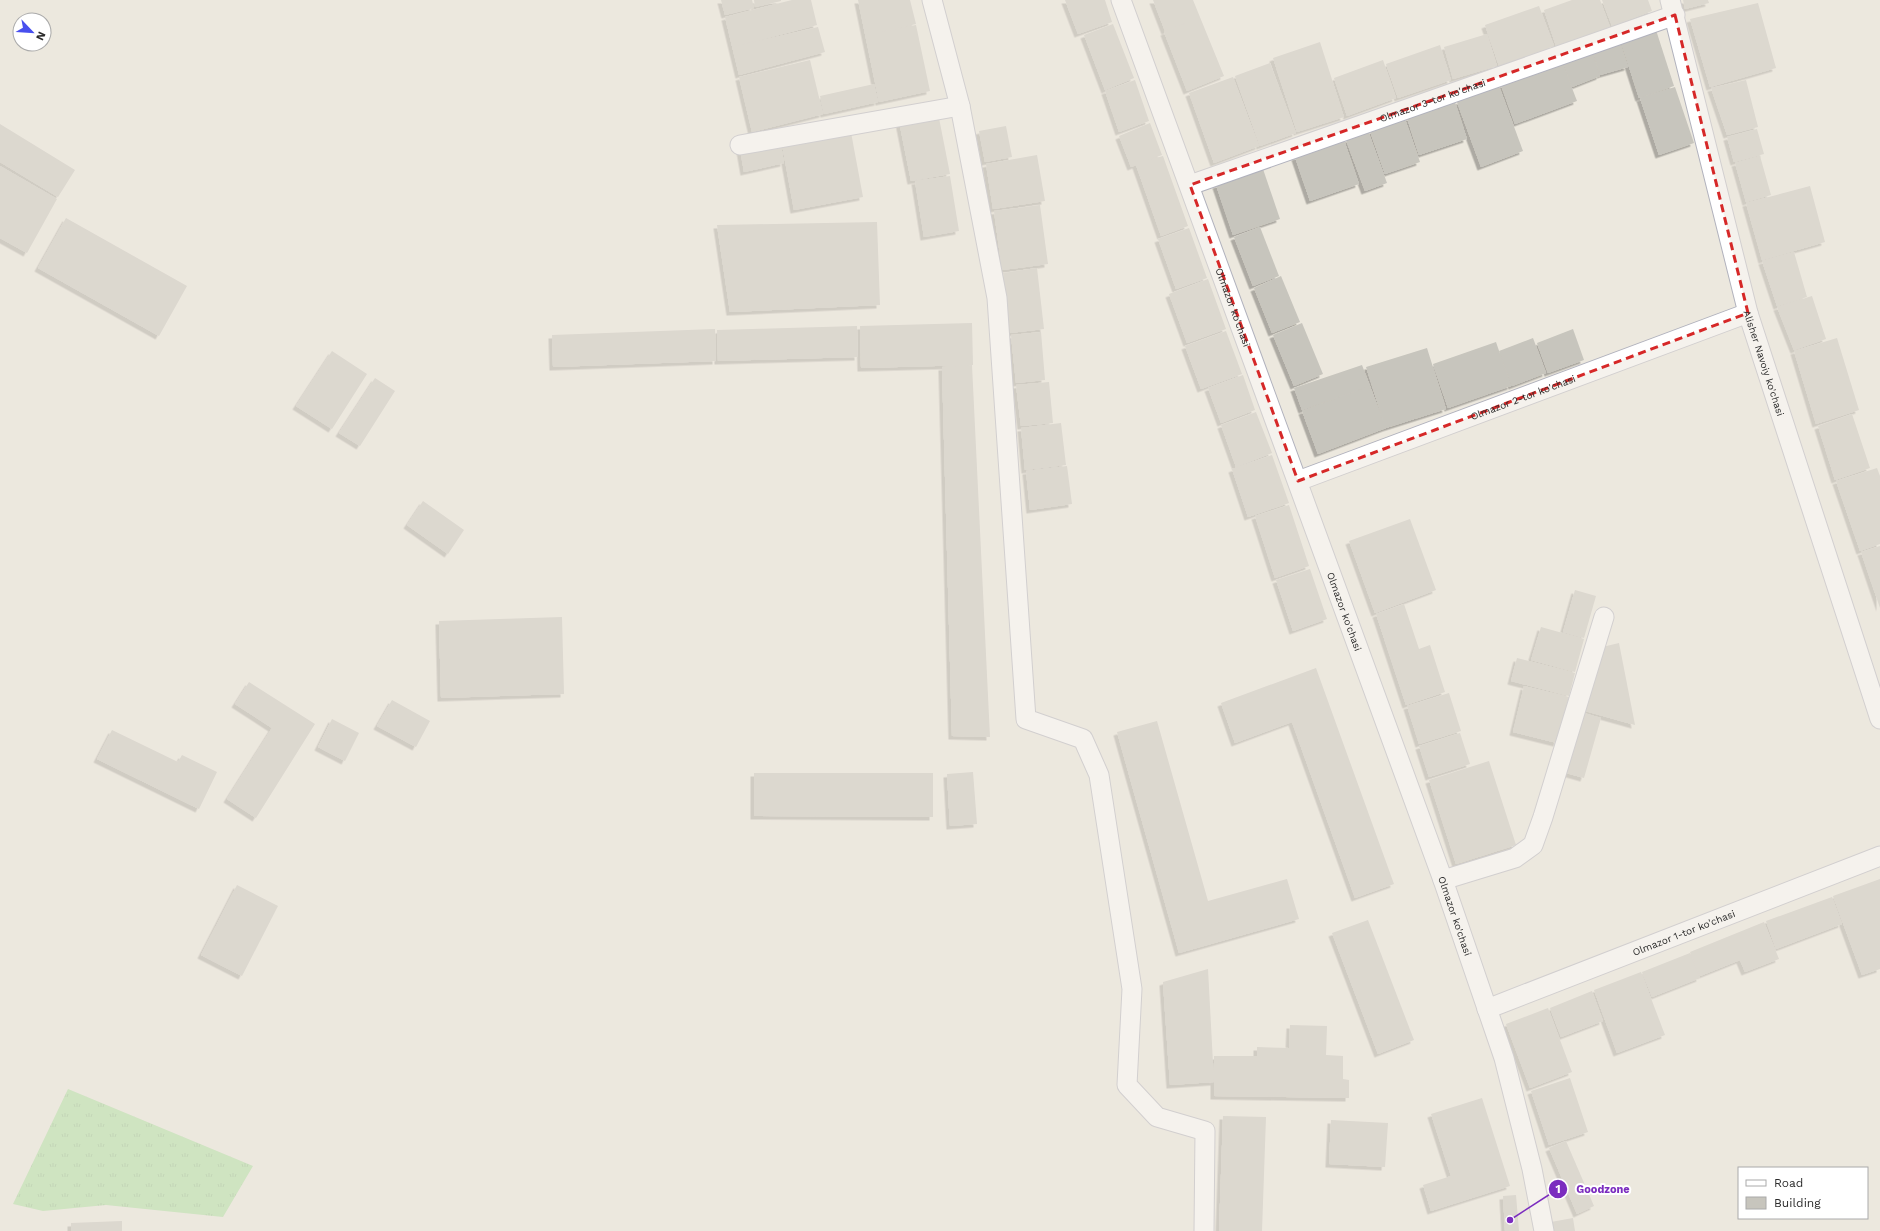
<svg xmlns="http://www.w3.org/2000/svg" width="1880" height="1231" viewBox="0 0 1880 1231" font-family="'Work Sans',sans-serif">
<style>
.grass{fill:url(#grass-tufts)}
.building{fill:#c7c5bd;filter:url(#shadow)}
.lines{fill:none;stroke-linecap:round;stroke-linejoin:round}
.minor-casing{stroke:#b1b2bd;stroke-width:21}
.minor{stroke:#fff;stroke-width:19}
.marked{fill:none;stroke:#d62828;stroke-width:3;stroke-dasharray:8 5;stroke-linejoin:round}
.labels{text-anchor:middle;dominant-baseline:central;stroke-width:4;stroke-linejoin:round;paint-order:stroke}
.street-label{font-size:10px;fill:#2b2b2b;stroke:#fff}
.leader{fill:none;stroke:#7b2cbf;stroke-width:1.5}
.callout-dot{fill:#7b2cbf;stroke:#fff;stroke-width:1.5}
.mark-label{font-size:12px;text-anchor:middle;font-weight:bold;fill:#fff}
.callout-label{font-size:11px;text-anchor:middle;font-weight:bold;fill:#7b2cbf;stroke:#fff;stroke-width:4;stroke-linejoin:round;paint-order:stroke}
</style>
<defs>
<pattern id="grass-tufts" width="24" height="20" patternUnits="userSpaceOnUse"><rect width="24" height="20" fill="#aadf9e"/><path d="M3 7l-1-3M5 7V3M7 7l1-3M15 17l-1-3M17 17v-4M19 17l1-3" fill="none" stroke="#92c088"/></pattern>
<filter id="shadow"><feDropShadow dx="-3.5" dy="3.5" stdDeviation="0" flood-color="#0004"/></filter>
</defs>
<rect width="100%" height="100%" fill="#ece8de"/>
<path class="grass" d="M68,1089L253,1166L223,1217L106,1205L43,1211L13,1204Z"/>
<g class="building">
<path d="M721,0H752L754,8L725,15Z"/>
<path d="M754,0H781V1L755,7Z"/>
<path d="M792,0H811L817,25L737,46L818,27L825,52L739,75L725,17Z"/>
<path d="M858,0H910L916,24L881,32L916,25L930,91L879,102Z"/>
<path d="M1065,0H1105L1112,22L1078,34Z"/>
<path d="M1153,0H1193L1224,76L1187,91L1164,32L1186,23L1165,31Z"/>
<path d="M1572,0H1600L1610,27L1556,46L1544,10Z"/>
<path d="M1602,0H1648L1652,11L1612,26Z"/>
<path d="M1683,0H1708L1709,3L1685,9Z"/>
<path d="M1758,3L1776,68L1710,87L1690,19Z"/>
<path d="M1539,6L1554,46L1499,66L1485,25Z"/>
<path d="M1113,24L1134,78L1105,90L1084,35Z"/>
<path d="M1656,30L1674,86L1639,98L1621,42Z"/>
<path d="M1487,34L1497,66L1453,79L1444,47Z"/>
<path d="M1320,42L1344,117L1297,132L1273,58Z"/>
<path d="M1620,42L1628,67L1600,75L1593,51Z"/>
<path d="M1440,45L1451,80L1398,98L1386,64Z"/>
<path d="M1592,51L1600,76L1572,87L1563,62Z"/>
<path d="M810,60L823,114L752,132L739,77Z"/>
<path d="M1383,60L1396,98L1347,116L1334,78Z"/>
<path d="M1562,62L1577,101L1515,124L1501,85Z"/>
<path d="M1270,63L1296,133L1260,146L1235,76Z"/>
<path d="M1233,77L1259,146L1214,163L1189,93Z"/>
<path d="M1135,80L1149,121L1119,132L1105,91Z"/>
<path d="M1746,80L1758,127L1727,135L1711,88Z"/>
<path d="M874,84L878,102L824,114L820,96Z"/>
<path d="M1499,86L1523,151L1481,167L1457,102Z"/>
<path d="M1675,87L1694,143L1659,155L1640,98Z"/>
<path d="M1455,102L1467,139L1419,155L1407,118Z"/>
<path d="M938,113L950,174L911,181L899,121Z"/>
<path d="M1405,119L1420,162L1385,174L1370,131Z"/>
<path d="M1150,123L1162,155L1148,160L1163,156L1188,226L1161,236L1136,165L1131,167L1119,136Z"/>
<path d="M0,124L75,170L58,197L0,162Z"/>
<path d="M1006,126L1012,157L985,162L979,131Z"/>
<path d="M850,127L863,197L794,210L781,139Z"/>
<path d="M1757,129L1764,154L1734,162L1727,137Z"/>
<path d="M1368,131L1387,183L1365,191L1346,140Z"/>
<path d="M780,139L784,163L744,172L740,149Z"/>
<path d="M1344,140L1359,184L1310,201L1295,157Z"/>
<path d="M1037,155L1045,201L993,209L986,164Z"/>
<path d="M1760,156L1771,195L1746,202L1735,163Z"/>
<path d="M0,166L57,199L27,253L0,238Z"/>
<path d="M1263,169L1280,219L1233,235L1216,185Z"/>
<path d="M950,176L959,231L924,237L915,181Z"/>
<path d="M1810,186L1825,242L1762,260L1746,203Z"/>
<path d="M1040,205L1048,264L1002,270L994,211Z"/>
<path d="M66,218L187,286L159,336L38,268Z"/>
<path d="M877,222L880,305L730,312L717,225Z"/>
<path d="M1260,227L1279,276L1253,286L1234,237Z"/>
<path d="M1189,228L1207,278L1176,289L1158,239Z"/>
<path d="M1794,252L1807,297L1777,306L1762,261Z"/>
<path d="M1037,268L1044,329L1010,333L1003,273Z"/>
<path d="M1281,276L1300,322L1272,333L1254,288Z"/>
<path d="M1208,279L1226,329L1187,343L1169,294Z"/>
<path d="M1812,296L1826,339L1794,350L1777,307Z"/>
<path d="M972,323L973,365L861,368L860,326Z"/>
<path d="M1302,323L1323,374L1294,386L1273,335Z"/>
<path d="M857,326L858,357L718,361L717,330Z"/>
<path d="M715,329L716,361L553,367L552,335Z"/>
<path d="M1573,329L1584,360L1548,373L1537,343Z"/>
<path d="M1226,331L1242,374L1201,389L1185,346Z"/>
<path d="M1041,332L1045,380L1016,383L1011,335Z"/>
<path d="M1533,338L1546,373L1512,386L1499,351Z"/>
<path d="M1837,338L1859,410L1816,424L1794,351Z"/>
<path d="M1496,342L1511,386L1448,408L1433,364Z"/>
<path d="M1427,348L1446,409L1386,428L1318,454L1302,411L1367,387L1302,410L1294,388L1362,365L1384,423L1366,367Z"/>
<path d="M332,351L367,374L332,429L296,406Z"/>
<path d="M972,365L990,737L952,736L942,367Z"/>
<path d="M1243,375L1255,410L1221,423L1208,388Z"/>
<path d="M375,378L395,391L360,446L339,433Z"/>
<path d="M1049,382L1053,423L1021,426L1016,385Z"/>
<path d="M1256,412L1272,453L1236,467L1221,425Z"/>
<path d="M1852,414L1870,468L1835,480L1818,426Z"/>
<path d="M1061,423L1066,465L1025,470L1021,428Z"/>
<path d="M1272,455L1289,503L1248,517L1232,469Z"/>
<path d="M1067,466L1072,504L1030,510L1026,471Z"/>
<path d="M1877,468L1880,476V544L1860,551L1836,481Z"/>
<path d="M423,501L464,530L448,554L407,525Z"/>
<path d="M1289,505L1309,566L1275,578L1255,516Z"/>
<path d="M1410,519L1436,590L1375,613L1349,541Z"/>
<path d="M1880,546V608L1861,552Z"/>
<path d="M1310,569L1327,619L1293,631L1276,580Z"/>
<path d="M1575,590L1596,596L1584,638L1563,632Z"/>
<path d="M1404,604L1419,649L1430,645L1445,692L1406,705L1376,614Z"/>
<path d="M562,617L564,694L441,698L439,621Z"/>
<path d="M1541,627L1584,639L1575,672L1531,660Z"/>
<path d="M1619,643L1635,725L1578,709L1594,649Z"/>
<path d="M1517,658L1575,673L1569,696L1511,681Z"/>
<path d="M1316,668L1394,884L1355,898L1292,722L1235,743L1221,703Z"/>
<path d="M249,682L315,724L256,818L227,799L272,728L235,704Z"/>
<path d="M1524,686L1569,697L1557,743L1513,732Z"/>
<path d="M1449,693L1461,731L1419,744L1407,706Z"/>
<path d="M392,700L430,721L416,747L377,726Z"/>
<path d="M1577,711L1601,718L1584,778L1559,771Z"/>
<path d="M332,719L359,733L345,761L318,747Z"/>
<path d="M1157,721L1208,901L1287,879L1299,919L1179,953L1117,732Z"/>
<path d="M112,730L178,762L182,755L217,772L199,809L97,759Z"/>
<path d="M1460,733L1470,764L1429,777L1419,746Z"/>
<path d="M1489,761L1516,845L1456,864L1429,780Z"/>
<path d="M973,772L977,824L950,826L947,774Z"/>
<path d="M754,773H933V817L754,816Z"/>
<path d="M1880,879V969L1862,975L1833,896Z"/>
<path d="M237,885L278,906L242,976L201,955Z"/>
<path d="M1832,897L1842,924L1776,949L1766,921Z"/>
<path d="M1368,920L1414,1040L1378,1054L1332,933Z"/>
<path d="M1764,922L1779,959L1745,972L1740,960L1700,976L1690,952Z"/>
<path d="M1690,953L1700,978L1652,997L1642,972Z"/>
<path d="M1208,969L1214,1082L1170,1085L1163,982Z"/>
<path d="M1641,972L1665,1035L1617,1053L1594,990Z"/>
<path d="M1592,991L1603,1021L1561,1037L1550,1008Z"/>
<path d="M1548,1008L1572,1072L1530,1088L1506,1024Z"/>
<path d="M1290,1025L1327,1026L1326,1055L1343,1056V1079L1349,1080V1098L1214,1096V1056H1257V1047L1289,1048Z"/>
<path d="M1570,1078L1588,1132L1549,1145L1531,1091Z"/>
<path d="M1482,1098L1510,1186L1431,1211L1423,1185L1451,1176L1431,1114Z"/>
<path d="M1223,1116L1266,1117L1262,1231H1219Z"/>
<path d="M1331,1120L1388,1123L1385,1167L1329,1164Z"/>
<path d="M1566,1141L1594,1206L1577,1214L1549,1148Z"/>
<path d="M1516,1195L1519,1231H1505L1503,1196Z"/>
<path d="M1573,1218L1575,1231H1553L1551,1222Z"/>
<path d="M122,1221V1231H71V1223Z"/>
</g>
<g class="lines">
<g class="minor-casing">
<g id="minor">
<path d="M932,0L960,106L997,298L1026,719L1083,739L1099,775L1132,989L1127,1085L1157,1117L1205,1131L1204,1231"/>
<path id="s1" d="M1121,0L1443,880L1504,1058L1532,1169L1544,1231"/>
<path id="s2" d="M1670,0L1748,313L1880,719"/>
<path d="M740,145L960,106"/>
<path id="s3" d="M1190,185L1675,15"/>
<path id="s4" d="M1298,481L1748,313"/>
<path d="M1443,880L1515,858L1533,845L1543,817L1604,617"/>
<path id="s5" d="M1487,1009L1880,856"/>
</g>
</g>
<use href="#minor" class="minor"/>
</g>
<path d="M0 0H1880V1231H0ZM1675,15L1748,313L1298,481L1190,185Z" fill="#ece8de" fill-opacity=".55" fill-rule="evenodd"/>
<path class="marked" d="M1675,15L1748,313L1298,481L1190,185Z"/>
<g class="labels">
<g class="street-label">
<text stroke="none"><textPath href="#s3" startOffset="257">Olmazor 3-tor ko'chasi</textPath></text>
<text stroke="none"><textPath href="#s1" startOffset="327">Olmazor ko'chasi</textPath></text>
<text stroke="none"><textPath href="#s2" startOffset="375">Alisher Navoiy ko'chasi</textPath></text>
<text stroke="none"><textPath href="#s4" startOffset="240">Olmazor 2-tor ko'chasi</textPath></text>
<text stroke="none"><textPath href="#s1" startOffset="651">Olmazor ko'chasi</textPath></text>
<text stroke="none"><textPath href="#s1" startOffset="975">Olmazor ko'chasi</textPath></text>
<text stroke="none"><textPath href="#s5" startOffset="211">Olmazor 1-tor ko'chasi</textPath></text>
</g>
</g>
<path class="leader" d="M1510 1220L1558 1189"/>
<g class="callout-dot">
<circle cx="1510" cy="1220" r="4"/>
<circle cx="1558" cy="1189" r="10"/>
</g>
<g class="mark-label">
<text x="1558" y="1193">1</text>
</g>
<g class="callout-label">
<text x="1603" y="1193">Goodzone</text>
</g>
<rect x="1738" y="1167" width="130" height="52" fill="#ffffff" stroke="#aaaaaa"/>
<rect x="1746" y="1180" width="20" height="6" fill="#ffffff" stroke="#aaaaaa"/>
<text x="1774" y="1187" font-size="12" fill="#2b2b2b">Road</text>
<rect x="1746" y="1197" width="20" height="12" fill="#c7c5bd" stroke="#aaaaaa"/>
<text x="1774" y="1207" font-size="12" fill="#2b2b2b">Building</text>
<g transform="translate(32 32) rotate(115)"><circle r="19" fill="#ffffff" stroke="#aaaaaa"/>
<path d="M0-3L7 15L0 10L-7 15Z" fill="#484fee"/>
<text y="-6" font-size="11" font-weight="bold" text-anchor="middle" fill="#2b2b2b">N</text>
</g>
</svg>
